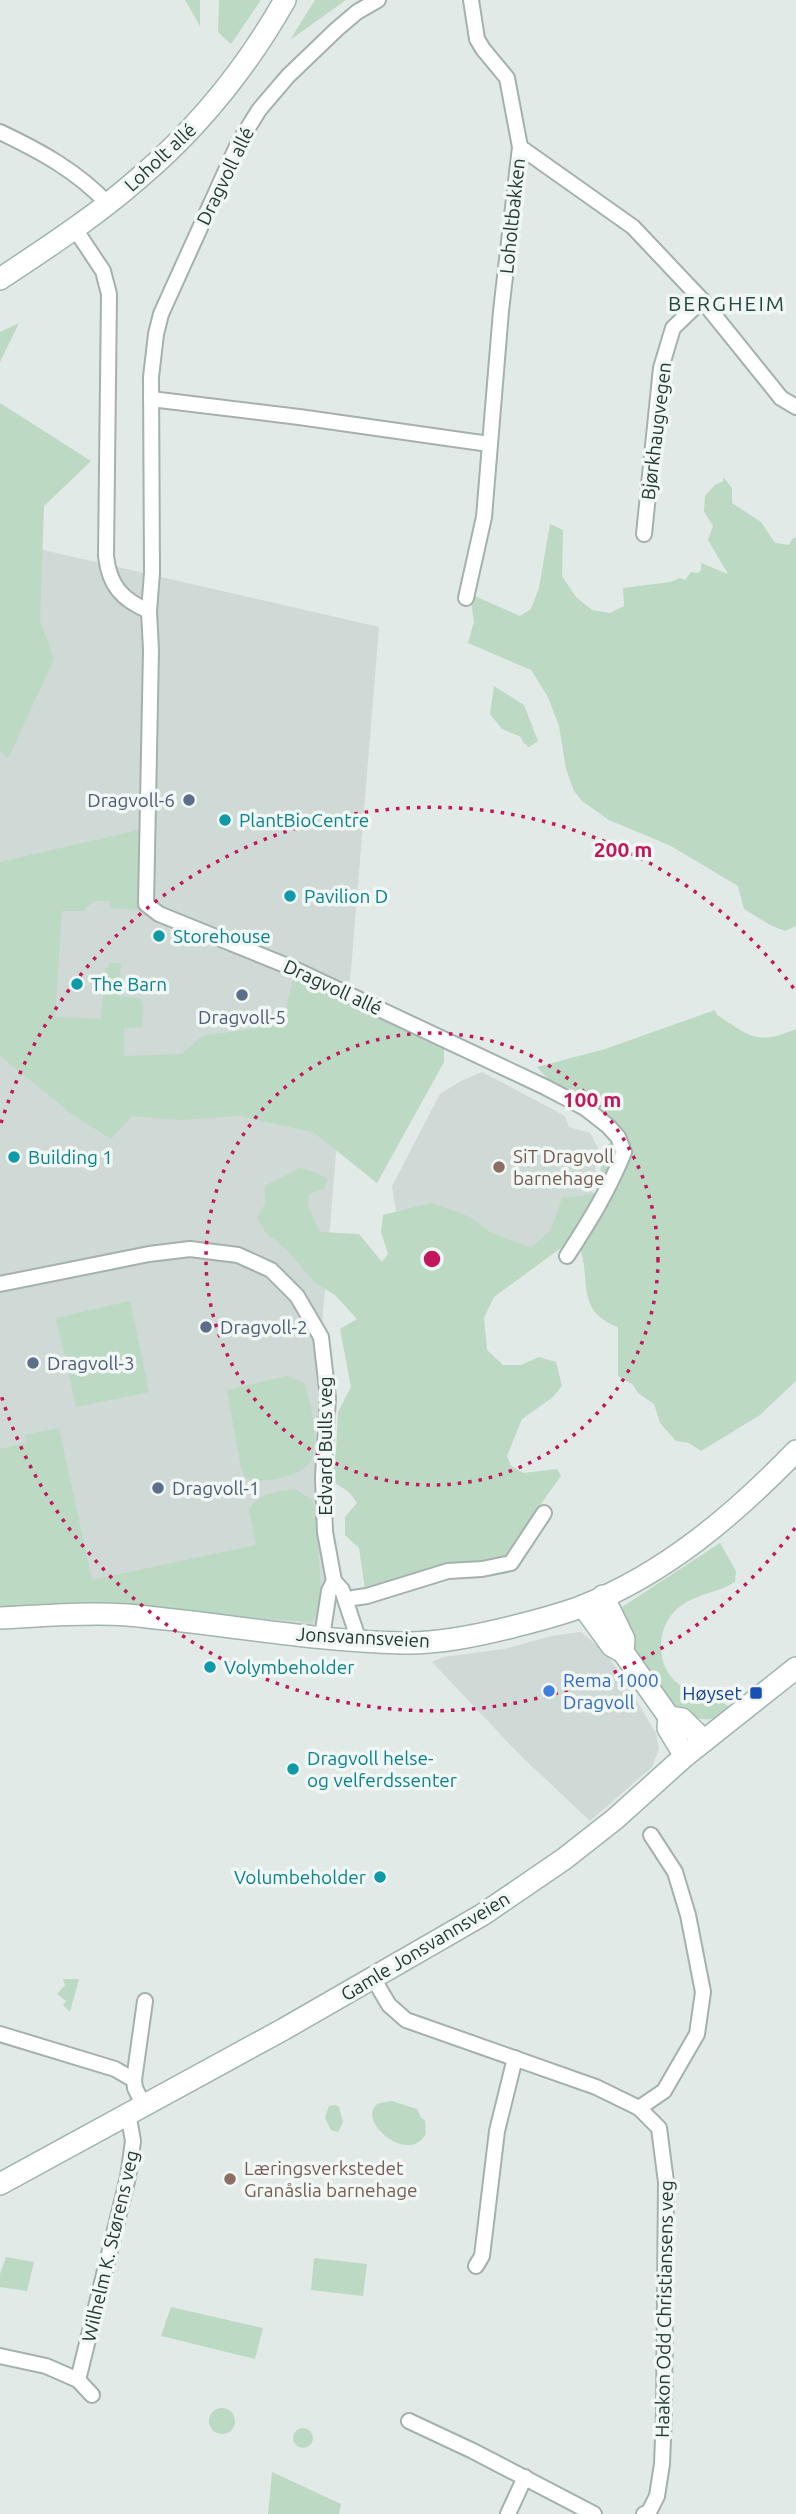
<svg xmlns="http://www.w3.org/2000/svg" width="796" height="2514" viewBox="0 0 796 2514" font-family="Ubuntu,sans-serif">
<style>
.built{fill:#cfd9d5}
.green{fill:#bcd9c4}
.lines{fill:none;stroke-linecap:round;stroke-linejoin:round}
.street-casing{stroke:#a4b1ad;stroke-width:18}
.secondary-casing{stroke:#a1b4ae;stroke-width:24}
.street{stroke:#fff;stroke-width:14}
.secondary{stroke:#fff;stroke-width:21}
.ring{fill:none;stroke:#c2185b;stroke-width:3.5;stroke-dasharray:3.5 7}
.service-dot{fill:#5c6f8a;stroke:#f1f7f4;stroke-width:2.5}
.culture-dot{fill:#0f9aa8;stroke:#f1f7f4;stroke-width:2.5}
.education-dot{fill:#8d6e63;stroke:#f1f7f4;stroke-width:2.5}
.shop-dot{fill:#3f7fe0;stroke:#f1f7f4;stroke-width:2.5}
.transit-dot{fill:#1a4fb4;stroke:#f1f7f4;stroke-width:2.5}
.labels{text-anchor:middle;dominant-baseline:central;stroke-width:7;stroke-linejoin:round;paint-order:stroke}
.street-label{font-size:19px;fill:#233933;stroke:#f1f7f4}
.service-label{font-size:19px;fill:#4e5e75;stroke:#f1f7f4;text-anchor:start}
.culture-label{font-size:19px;fill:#0d838f;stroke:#f1f7f4;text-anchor:start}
.education-label{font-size:19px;fill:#785e54;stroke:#f1f7f4;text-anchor:start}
.shop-label{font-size:19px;fill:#366cbe;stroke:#f1f7f4;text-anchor:start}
.transit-label{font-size:19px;fill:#164399;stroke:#f1f7f4;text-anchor:end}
.neighbourhood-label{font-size:21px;letter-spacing:2px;fill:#22483f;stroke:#f1f7f4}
.centre{fill:#c2185b;stroke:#f1f7f4;stroke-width:3.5}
.ring-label{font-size:21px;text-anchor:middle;font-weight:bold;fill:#c2185b;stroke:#f1f7f4;stroke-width:7;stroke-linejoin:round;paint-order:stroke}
</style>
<rect width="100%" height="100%" fill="#e1eae6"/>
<g class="built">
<path d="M0,540L379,627L321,1337L325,1605L312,1628L0,1618Z"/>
<path d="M482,1072L565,1116L569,1127L590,1133L598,1148L592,1195L504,1279L441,1270L396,1211L392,1186L440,1094L461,1081Z"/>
<path d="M581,1632L605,1652L621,1675L656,1733L659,1749L652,1767L590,1821L521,1756L432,1662L443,1657L504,1649L551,1636Z"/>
</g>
<g class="green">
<path d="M185,0H200V26Z"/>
<path d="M219,0H261L231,44L218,32Z"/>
<path d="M315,0H346L290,40Z"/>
<path d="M19,323L0,362V332Z"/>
<path d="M0,403L91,461L44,506L40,621L54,659L8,759L0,750Z"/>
<path d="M723,477L732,488V503L761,522L775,543L789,545L792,539L796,537V926L785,931L770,925L744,909L738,886L671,846L609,820L582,801L574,791L566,769L559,726L548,697L531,670L468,643L474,622L470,594L520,616L531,609L539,588L550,524L563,530L562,576L576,597L592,610L610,613L624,606L623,588L670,582L680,578L685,580L691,572L698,573L701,570V563L728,574L708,540L713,526L704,512L705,496L715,485L723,481Z"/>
<path d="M494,686L524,705L538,741L529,747L523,742L521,737L502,729L490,714Z"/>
<path d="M139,830L138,910L110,908V901H93L84,911H62L55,1017L101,1019L105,968H108L109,963H121L119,996L139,998L143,1004L142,1027L124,1028V1056L182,1054L202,1036L282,1025L294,976L444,1043V1062L377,1183L313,1132L239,1116L181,1120L132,1116L111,1139L72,1114L0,1056V862Z"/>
<path d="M715,1010L717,1015C750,1036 757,1046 796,1029V1381L760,1415L701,1451L689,1443L676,1441L660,1423L654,1404L638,1393L632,1384L618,1376V1327C574,1311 592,1278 579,1246L565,1245L494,1297L484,1318L487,1350L503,1365H521L539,1357L556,1362L562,1386L553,1397L522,1419L507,1456L511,1466L523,1473L557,1469L561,1476L530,1519L510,1557L463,1565L448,1563L433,1570L375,1588L365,1589L359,1548L345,1535V1517L357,1503L350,1493L331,1480L336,1453L338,1412L351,1387L340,1329L357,1319L335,1295L314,1282L287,1250L266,1233L257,1218L265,1204V1186L300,1168L317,1173L327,1179L324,1189L309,1194L308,1207L320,1232L359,1234L382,1262L388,1254L381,1232L383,1215L431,1203L470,1217L490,1232L531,1248L551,1230L562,1198L584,1196L596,1192L599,1183L603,1148L615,1140L582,1099L550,1081L537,1067L605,1049Z"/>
<path d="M130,1301L149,1392L76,1407L56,1318Z"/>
<path d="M287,1376L304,1383C311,1400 321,1447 309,1463C300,1477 268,1481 252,1481L245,1477L241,1468L227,1390Z"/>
<path d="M59,1428L92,1580L256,1545L249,1509C259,1493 279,1490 297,1490L312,1500L316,1515L322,1607L311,1622L134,1608L0,1610V1449L26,1443L24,1435Z"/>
<path d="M720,1543L736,1571L735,1582C720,1592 701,1593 685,1603C654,1621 652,1669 684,1688C699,1697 719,1696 732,1710C680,1749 638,1654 620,1618L622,1607Z"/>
<path d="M63,1979H79L70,2012L63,2005L66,2001L57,1994L65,1985Z"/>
<path d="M392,2101L417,2109L421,2118L425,2120L426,2134C409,2165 358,2123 376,2105C380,2102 387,2102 392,2101Z"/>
<path d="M335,2105L339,2107L343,2122L338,2132L331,2130L325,2118L329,2106Z"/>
<path d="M6,2257L34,2262L27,2291L0,2287V2274Z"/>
<path d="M314,2258L367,2264L363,2296L311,2290Z"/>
<path d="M171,2307L263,2328L255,2359L161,2336Z"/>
<circle cx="222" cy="2421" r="13"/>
<circle cx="303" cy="2438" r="10"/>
<path d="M272,2472L341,2504L339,2514H268Z"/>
</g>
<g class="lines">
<g class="street-casing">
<g id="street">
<path d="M378,0L357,12L337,29L288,76L259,110L238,144L161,314L156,334L151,377L152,573L149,611L151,650L146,904L159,914L290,967L545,1087L585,1108L608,1126L618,1137L624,1152C609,1190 589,1222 567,1256"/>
<path d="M0,132C40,151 77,171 108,204"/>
<path d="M520,147L633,227L702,300L781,398L796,407"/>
<path d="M75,229L103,271L109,294L106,556C109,585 122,600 149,611"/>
<path d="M151,399L299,417L489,444"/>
<path d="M644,534L661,368L673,328L702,300"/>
<path d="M466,598L484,517L501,311L520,147L507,78L483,49L477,39L471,0"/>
<path d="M0,1284L149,1254L190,1249L238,1255L271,1270L297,1296L321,1337L328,1398L323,1477L325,1532L334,1581"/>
<path d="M353,1598L367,1596L448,1571L482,1569L511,1563L544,1513"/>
<path d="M322,1637L329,1591L334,1581L342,1590L359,1641"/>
<path d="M373,1978L389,2005L406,2020L596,2087L639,2108L659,2128L666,2182L664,2412L662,2464L657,2496L649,2512L644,2514"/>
<path d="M0,2034L115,2069L134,2080"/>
<path d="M143,2104L135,2088L134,2080L145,2001"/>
<path d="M639,2108L664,2091L697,2034L703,1992L688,1915L675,1872L651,1835"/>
<path d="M476,2266L482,2256L497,2131L515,2058"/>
<path d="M0,2356L46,2366L78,2380L92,2395"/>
<path d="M78,2380L128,2177L133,2141L128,2113"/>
<path d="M409,2421L473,2451L594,2514"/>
<path d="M508,2514L525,2477"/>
</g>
</g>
<g class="secondary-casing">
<g id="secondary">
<path d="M0,279C48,247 96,216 139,178C198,128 247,67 285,0"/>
<path d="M603,1596L624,1639L623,1652"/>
<path d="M583,1606L612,1646L623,1652L669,1717L668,1728L685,1756"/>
<path d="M0,1618C42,1616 86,1612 127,1615C219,1623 310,1641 402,1643C438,1644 476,1636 512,1627C535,1621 560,1615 583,1606C666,1573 734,1515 796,1451"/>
<path d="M669,1717L682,1719L704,1741"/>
<path d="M0,2184L284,2029L482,1915L564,1859L615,1819L685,1756L796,1668"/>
</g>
</g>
<use href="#street" class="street"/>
<use href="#secondary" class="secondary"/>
</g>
<g class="ring">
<circle cx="432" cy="1259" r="226"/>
<path d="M795 1528A452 452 0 0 1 1 1395M1 1123A452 452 0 0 1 795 990"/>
</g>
<g class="service-dot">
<circle cx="189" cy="800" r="7"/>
<circle cx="242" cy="995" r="7"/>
<circle cx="206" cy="1327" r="7"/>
<circle cx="33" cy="1363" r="7"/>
<circle cx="158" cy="1488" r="7"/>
</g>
<g class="culture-dot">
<circle cx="225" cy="820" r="7"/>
<circle cx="290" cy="896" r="7"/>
<circle cx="159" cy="936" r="7"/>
<circle cx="77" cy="984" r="7"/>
<circle cx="14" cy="1157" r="7"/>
<circle cx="210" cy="1667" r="7"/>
<circle cx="293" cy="1769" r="7"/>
<circle cx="380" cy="1877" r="7"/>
</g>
<g class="education-dot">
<circle cx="499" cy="1167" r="7"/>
<circle cx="230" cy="2179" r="7"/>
</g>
<circle class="shop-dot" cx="549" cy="1691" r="7"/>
<rect class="transit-dot" x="749" y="1686" width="14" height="14" rx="3.5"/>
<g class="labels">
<g class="street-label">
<text transform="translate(160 157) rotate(-43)">Loholt allé</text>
<text transform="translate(225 176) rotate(-64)">Dragvoll allé</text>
<text transform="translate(512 216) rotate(-84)">Loholtbakken</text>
<text transform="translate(656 431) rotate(-83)">Bjørkhaugvegen</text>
<text transform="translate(333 987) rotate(25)">Dragvoll allé</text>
<text transform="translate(325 1446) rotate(-90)">Edvard Bulls veg</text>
<text transform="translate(363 1637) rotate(3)">Jonsvannsveien</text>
<text transform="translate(425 1946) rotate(-31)">Gamle Jonsvannsveien</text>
<text transform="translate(110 2246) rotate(-77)">Wilhelm K. Størens veg</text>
<text transform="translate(664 2309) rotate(-89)">Haakon Odd Christiansens veg</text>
</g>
<g class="service-label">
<text x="175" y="800" text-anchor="end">Dragvoll-6</text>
<text x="242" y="1017" text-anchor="middle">Dragvoll-5</text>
<text x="220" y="1327">Dragvoll-2</text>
<text x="47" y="1363">Dragvoll-3</text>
<text x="172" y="1488">Dragvoll-1</text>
</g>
<g class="culture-label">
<text x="239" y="820">PlantBioCentre</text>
<text x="304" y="896">Pavilion D</text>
<text x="173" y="936">Storehouse</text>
<text x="91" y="984">The Barn</text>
<text x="28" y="1157">Building 1</text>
<text x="224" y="1667">Volymbeholder</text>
<text x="307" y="1758">Dragvoll helse-<tspan x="307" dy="22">og velferdssenter</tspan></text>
<text x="366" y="1877" text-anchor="end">Volumbeholder</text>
</g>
<g class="education-label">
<text x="513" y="1156">SiT Dragvoll<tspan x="513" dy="22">barnehage</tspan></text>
<text x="244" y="2168">Læringsverkstedet<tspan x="244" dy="22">Granåslia barnehage</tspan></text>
</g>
<g class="shop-label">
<text x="563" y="1680">Rema 1000<tspan x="563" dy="22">Dragvoll</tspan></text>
</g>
<g class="transit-label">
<text x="742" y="1693">Høyset</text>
</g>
<g class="neighbourhood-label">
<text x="727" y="303">BERGHEIM</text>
</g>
</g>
<circle cx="432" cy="1259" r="10" class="centre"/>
<g class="ring-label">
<text x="623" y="857">200 m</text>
<text x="592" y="1107">100 m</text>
</g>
</svg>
